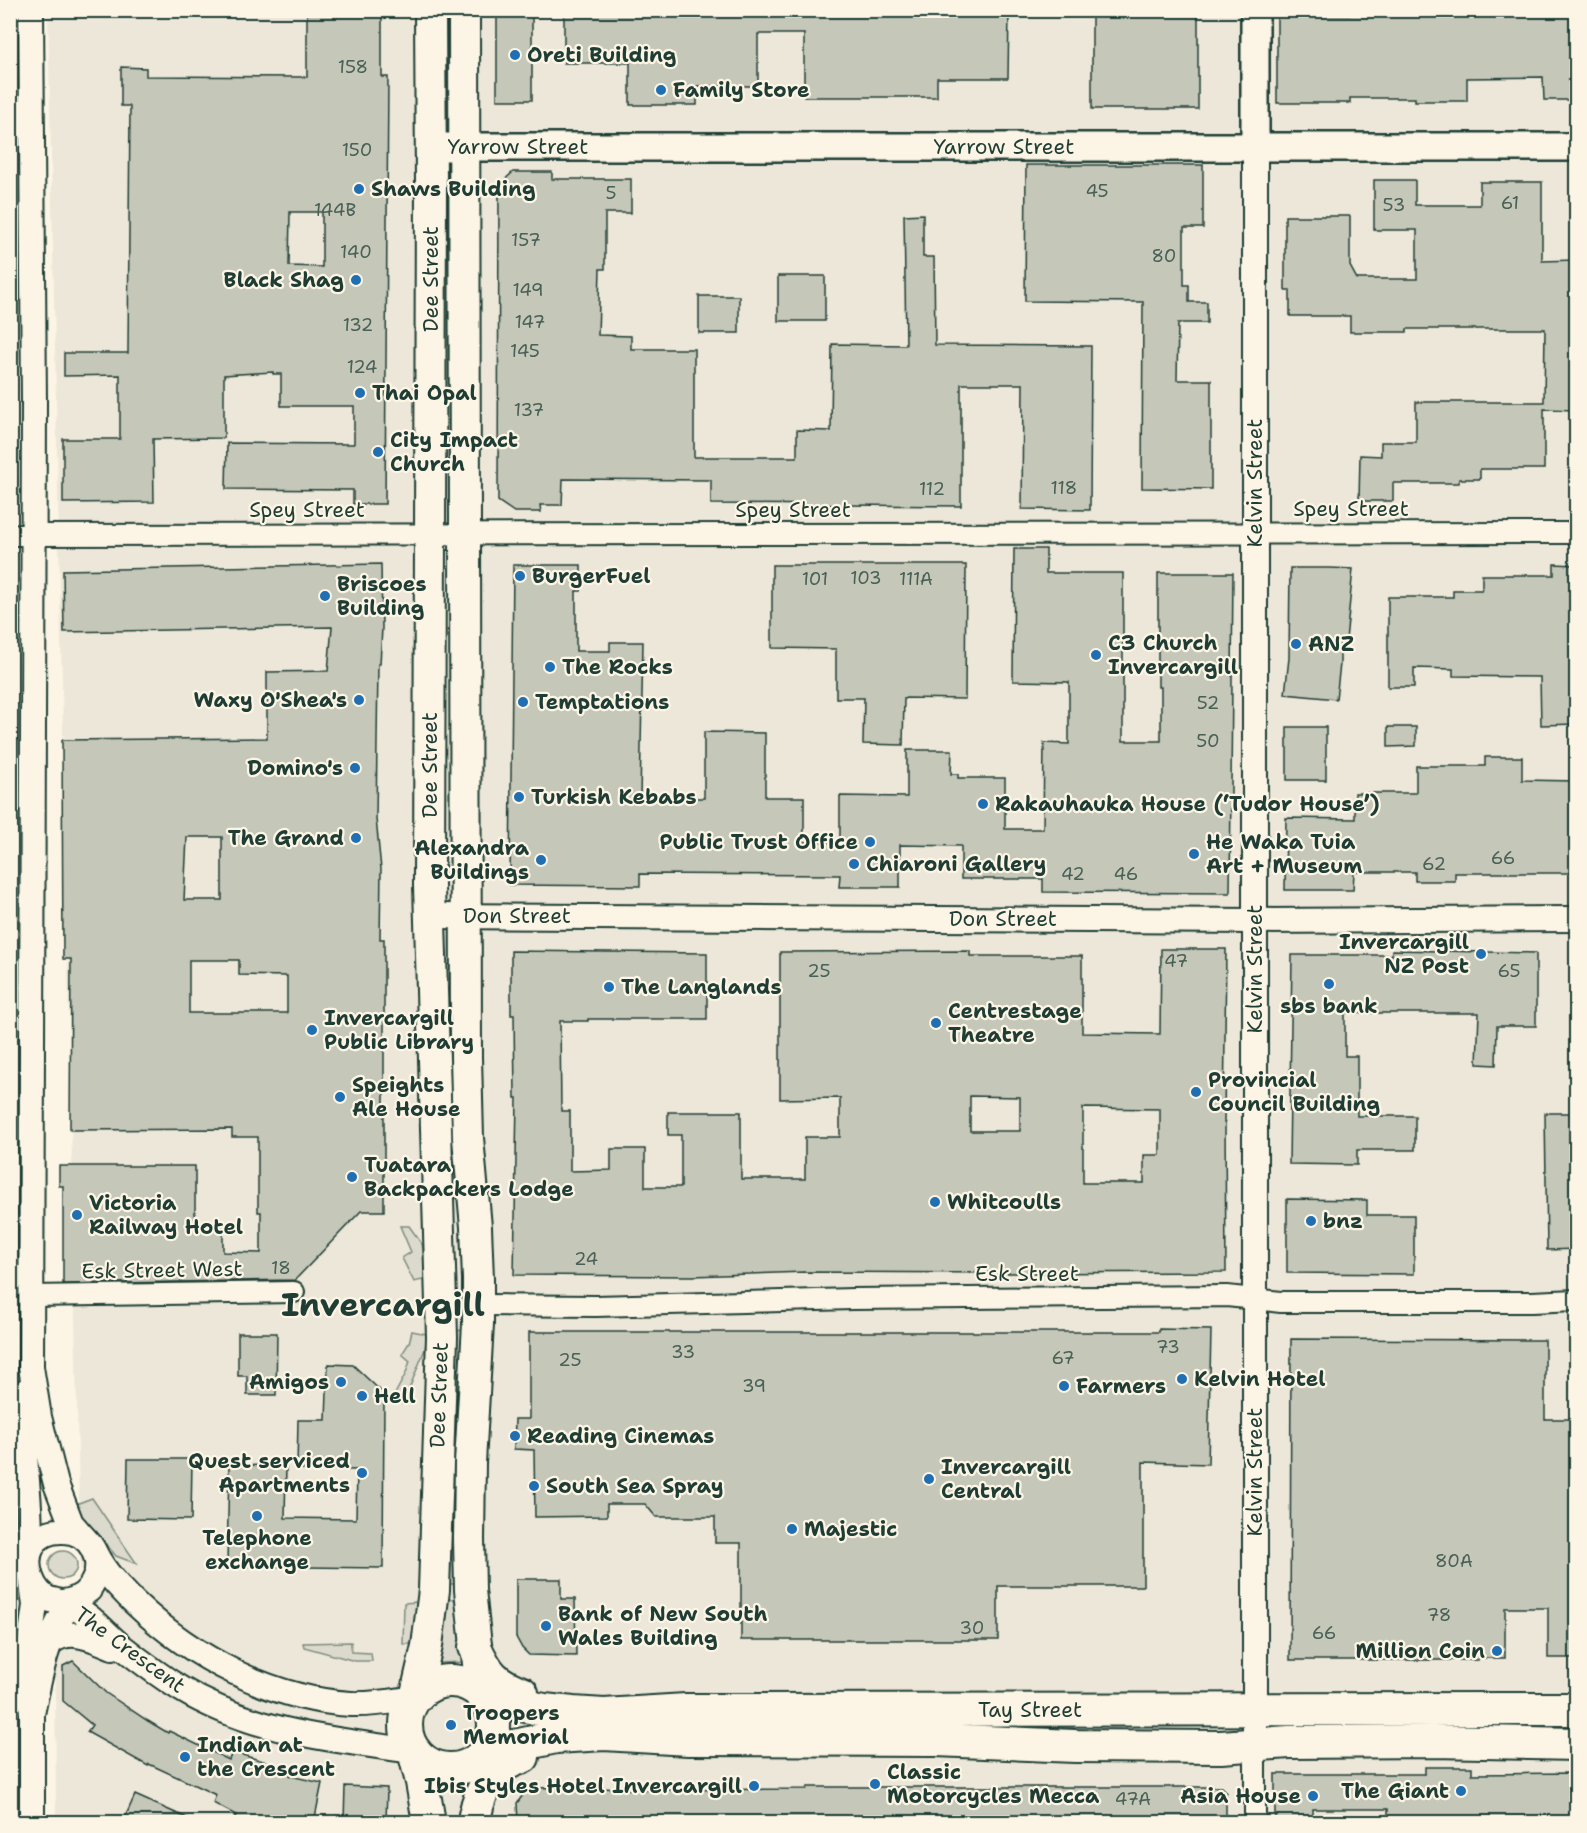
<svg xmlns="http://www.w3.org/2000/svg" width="1587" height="1833" viewBox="0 0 1587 1833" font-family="'Shantell Sans',sans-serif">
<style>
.built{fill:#ece7d8}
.green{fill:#dcdacc;stroke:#7e8c80;stroke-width:1.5}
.building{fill:#c5c7b9;stroke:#1f3d34;stroke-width:1.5;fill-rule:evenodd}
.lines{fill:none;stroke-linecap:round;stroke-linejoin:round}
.minor-casing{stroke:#1f3d34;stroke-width:24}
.tertiary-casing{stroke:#1f3d34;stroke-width:28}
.secondary-casing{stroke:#1f3d34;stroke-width:32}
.primary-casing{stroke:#1f3d34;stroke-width:34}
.trunk-casing{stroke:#1f3d34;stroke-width:36}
.minor{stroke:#fcf5e5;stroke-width:20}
.tertiary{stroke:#fcf5e5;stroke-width:24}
.secondary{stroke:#fcf5e5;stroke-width:27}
.primary{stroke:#fcf5e5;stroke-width:30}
.trunk{stroke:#fcf5e5;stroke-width:32}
.poi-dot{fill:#1f6fb2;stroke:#fcf5e5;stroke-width:2}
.labels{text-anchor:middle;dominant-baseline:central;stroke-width:4.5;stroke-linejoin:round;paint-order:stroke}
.number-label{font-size:18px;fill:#486055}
.poi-label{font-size:21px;font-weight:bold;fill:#1f3d34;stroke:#fcf5e5;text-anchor:start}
.street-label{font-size:21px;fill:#1f3d34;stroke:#fcf5e5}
.town-label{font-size:33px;font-weight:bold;fill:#1f3d34;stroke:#fcf5e5}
</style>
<rect width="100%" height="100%" fill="#fcf5e5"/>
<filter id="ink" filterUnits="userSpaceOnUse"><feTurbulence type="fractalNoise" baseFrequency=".0167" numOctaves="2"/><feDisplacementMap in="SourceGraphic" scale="12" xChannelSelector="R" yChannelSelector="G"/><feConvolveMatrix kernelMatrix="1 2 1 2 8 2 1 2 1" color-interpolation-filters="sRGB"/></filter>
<g filter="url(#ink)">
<path class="built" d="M48,11H1576V1822H56L55,1659L57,1653L62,1648L76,1645L82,1648Z"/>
<g class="green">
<path d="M400,1226H409L422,1244L427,1279L414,1282L402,1258L411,1252Z"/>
<path d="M454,1330L466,1331L459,1584H446Z"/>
<path d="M412,1331L427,1334L425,1349L403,1404L394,1396L406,1373L410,1361L402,1354L409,1343Z"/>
<path d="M92,1498L137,1564L116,1556L97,1533L80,1521L71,1506Z"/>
<circle cx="63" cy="1565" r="14"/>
<path d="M444,1599H458L464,1662L436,1663Z"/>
<path d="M417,1602L412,1644H403L404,1603Z"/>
<path d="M351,1642V1652L371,1653L372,1661H355L304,1647L303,1643Z"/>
</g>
<g class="building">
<path d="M307,10H382V77H388L385,504H353V490L226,489L227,443L354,444V406H281V374H273V372L224,375V438L153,439L154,502L63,503V439H120V375L64,376V353H128L130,106H121V67L146,68V76L307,77ZM290,212H322V267L289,266Z"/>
<rect x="497" y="10" width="35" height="90"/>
<path d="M564,10H1009L1008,78H937V97H804V34H758V86H697V105H630V63H564Z"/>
<path d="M1350,10H1531V15H1576V100H1544L1543,77L1467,78V101H1415V98H1350V103H1277V15H1350Z"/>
<rect x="1092" y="11" width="106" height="98"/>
<path d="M1026,165H1203V228H1184V285H1189V302H1207V323H1178L1177,380H1211V489L1142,488L1143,302L1025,301Z"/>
<path d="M513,172H552V179H631V213H605V269H600L598,335L631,336V349H694V457H797V430L831,431L832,344L906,345L904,215L923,214V257H934L935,345L1091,346L1090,510L1022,509L1023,384H961V506L711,504V480L563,479L562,505H540L541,512H514L498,501L499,185Z"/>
<path d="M1374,180H1415V205H1480V182H1542V261L1576,260V410L1544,409V469H1480V479H1459V483H1393V501H1359L1360,455L1381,456V442H1416V402H1544L1545,329H1407V332H1350V316H1290V290H1285V216H1350V266L1357,279H1417V230H1374Z"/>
<rect x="778" y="276" width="47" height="45"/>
<rect x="699" y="296" width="40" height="37"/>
<path d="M1014,549H1046V573H1123V741H1161V687H1158V573H1233L1230,893L1043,892V879H961V846L900,845V887H839L840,875L640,874V886L510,885L513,565H581V591H576V651H610V642H643L640,798H704V732L765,733V797H804V842H840V796L907,797V750H952L951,774H958V778H1005V829H1043L1044,743L1069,744V682L1013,681Z"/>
<path d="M381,564L382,628L380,664H378L376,819L381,869L380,939H384V1211H361L295,1280L63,1284V1186H59V1166H195V1226L223,1227V1252L261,1253V1212H258V1137H232V1129L70,1130L71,959H63L62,740L267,738V672L328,671L332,627L64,632L63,570ZM187,837H222V900H184ZM189,960H239V975L287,976V1013H189Z"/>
<path d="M1554,564L1576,565V724L1541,725L1540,677L1453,676V669L1414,668V687H1388V597H1453V590H1482V575H1554Z"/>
<path d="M772,565H966L965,699L904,698L903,745L863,744L864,698H836V649L772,648Z"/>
<path d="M1330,568L1353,569L1346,640H1340V664L1336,699L1285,694L1289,658L1290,568Z"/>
<rect x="1287" y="727" width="39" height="53"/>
<path d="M1388,727H1416V746L1388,747Z"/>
<path d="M1485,757H1522V780L1576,781V873H1455V881H1415V872H1354L1353,890H1285L1286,818L1355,819V793H1416V766H1485Z"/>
<path d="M1161,949H1226L1224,1123H1225L1226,1272L1004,1273L805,1272L692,1276L514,1275L517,1098H515L514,1015H511V951L707,953V1019H588V1021H560L561,1111H570V1171L611,1170V1149H645V1187H681V1135H668V1112H741V1179H805V1137H840V1098L780,1099V952L970,951V956H1082V1033L1160,1034ZM970,1096L1020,1097V1131H970ZM1083,1108L1160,1109V1155H1144V1183H1083Z"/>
<path d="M1392,950L1536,953V1026H1497L1496,1065L1477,1064L1479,1013H1345V1056H1357V1116H1415V1150H1357V1165L1289,1164L1292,955H1392Z"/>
<path d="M1545,1113H1576V1249L1547,1250Z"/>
<path d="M1287,1199L1367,1200V1215H1414V1274L1287,1273Z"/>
<path d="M1159,1329L1211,1330L1208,1464L1143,1462V1586H998V1640H741V1543H715V1517H656L645,1504H607V1516L535,1517L534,1450L514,1449L515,1419H529V1332H1159Z"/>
<path d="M238,1333H277L276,1395H247V1376H238Z"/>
<path d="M1291,1339L1545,1340V1419H1576V1658H1548V1608H1505V1658H1478V1660H1290Z"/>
<path d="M328,1364L353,1365L384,1394L383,1568L227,1566L229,1465L286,1466L285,1518L356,1519L357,1470L297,1469L298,1420H326Z"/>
<path d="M128,1459H192L191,1520L127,1519Z"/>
<path d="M516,1579H561V1599H575L576,1656L529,1655L522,1648L516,1637Z"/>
<path d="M73,1661L106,1693L148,1721L168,1733L169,1731L229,1760L232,1752L291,1769L290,1776L322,1783L314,1822H232L236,1815L213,1803L216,1795L149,1764L148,1766L87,1732L92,1725L63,1701V1666Z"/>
<path d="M1425,1767H1472V1774L1576,1773V1822H1388V1809H1313V1822H1275V1774H1425Z"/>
<path d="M345,1786L387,1788L386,1822H344Z"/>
<path d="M578,1787L646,1790L807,1789L808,1787H1221L1226,1792V1822H518L517,1803L526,1791L536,1788Z"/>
<path d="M135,1795L196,1822H123Z"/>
</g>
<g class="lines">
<g class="minor-casing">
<g id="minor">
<path d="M10,535L1576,533"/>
<path d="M31,1296L294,1292"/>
<path d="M478,1305L596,1306L852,1299L1227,1296L1281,1302H1532L1576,1300"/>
<path d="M1255,1822V1744"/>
</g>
</g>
<g class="tertiary-casing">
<g id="tertiary">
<path d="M31,10L34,403L31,1367L39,1417L56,1484L71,1523L85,1539"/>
<path d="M430,916L1255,921L1576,919"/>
<path d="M27,1390C17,1446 35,1501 28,1556"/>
<path d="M95,1553C105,1573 120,1588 135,1603C193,1658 271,1699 351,1704C373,1705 394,1701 415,1698"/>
<path d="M32,1584L35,1605L27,1664L32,1714V1822"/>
<path d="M53,1600C62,1603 71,1605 79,1610C95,1619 107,1635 121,1646C140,1661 160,1676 181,1689C252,1732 333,1740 414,1751"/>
<path d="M51,1642C71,1627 93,1639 113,1647"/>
<path d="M32,1714C39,1681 45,1644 63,1614C72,1601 88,1595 94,1580C99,1570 98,1559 93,1549C87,1538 76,1531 63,1531C0,1529 32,1637 89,1590"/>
<path d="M1255,1744V147"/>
</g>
</g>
<g class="secondary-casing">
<g id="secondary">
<path d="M1255,10V147"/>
<path d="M431,147H1576"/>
</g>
</g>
<g class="primary-casing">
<g id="primary">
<path d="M464,10L466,1057L468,1138L476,1227L478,1279V1324L470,1463L469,1539L470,1590L479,1673"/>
<path d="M415,1698L427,1646L434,1590L442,1337L429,886L431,185L430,10"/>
</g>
</g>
<g class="trunk-casing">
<g id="trunk">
<path d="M475,1647C487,1673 494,1683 522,1693"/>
<circle cx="450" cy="1725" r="44"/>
<path d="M485,1697L544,1710L573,1713L604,1715L686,1710L1576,1709"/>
<path d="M414,1751L422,1782L429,1822"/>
<path d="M486,1752L556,1737L604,1734L688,1739L936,1740L1075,1746L1221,1747L1289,1742L1433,1741L1576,1744"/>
<path d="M475,1815C481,1787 493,1765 523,1757"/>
</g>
</g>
<use href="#minor" class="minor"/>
<use href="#tertiary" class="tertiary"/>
<use href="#secondary" class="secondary"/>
<use href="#primary" class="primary"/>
<use href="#trunk" class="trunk"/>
</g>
</g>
<g class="poi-dot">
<circle cx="515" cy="55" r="6"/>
<circle cx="661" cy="90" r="6"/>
<circle cx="359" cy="189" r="6"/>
<circle cx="356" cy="280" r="6"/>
<circle cx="360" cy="393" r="6"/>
<circle cx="378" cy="452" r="6"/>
<circle cx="520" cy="576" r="6"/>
<circle cx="325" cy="596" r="6"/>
<circle cx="1296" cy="644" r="6"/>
<circle cx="1096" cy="655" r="6"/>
<circle cx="550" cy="667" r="6"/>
<circle cx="359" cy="700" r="6"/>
<circle cx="523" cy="702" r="6"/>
<circle cx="355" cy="768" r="6"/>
<circle cx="519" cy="797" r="6"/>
<circle cx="983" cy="804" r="6"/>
<circle cx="356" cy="838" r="6"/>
<circle cx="870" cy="842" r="6"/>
<circle cx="1194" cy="854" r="6"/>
<circle cx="541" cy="860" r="6"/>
<circle cx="854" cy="864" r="6"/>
<circle cx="1481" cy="954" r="6"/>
<circle cx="1329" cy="984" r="6"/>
<circle cx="609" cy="987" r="6"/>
<circle cx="936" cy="1023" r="6"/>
<circle cx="312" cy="1030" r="6"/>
<circle cx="1196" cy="1092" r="6"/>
<circle cx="340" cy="1097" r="6"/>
<circle cx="352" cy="1177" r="6"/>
<circle cx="935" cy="1202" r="6"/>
<circle cx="77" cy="1215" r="6"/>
<circle cx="1311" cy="1221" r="6"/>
<circle cx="1182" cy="1379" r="6"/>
<circle cx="341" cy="1382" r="6"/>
<circle cx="1064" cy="1386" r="6"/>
<circle cx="362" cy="1396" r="6"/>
<circle cx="515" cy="1436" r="6"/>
<circle cx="362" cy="1473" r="6"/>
<circle cx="929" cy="1479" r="6"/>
<circle cx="534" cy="1486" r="6"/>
<circle cx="257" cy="1516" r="6"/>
<circle cx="792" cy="1529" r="6"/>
<circle cx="546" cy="1626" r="6"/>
<circle cx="1497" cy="1651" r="6"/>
<circle cx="451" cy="1725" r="6"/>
<circle cx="185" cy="1757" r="6"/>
<circle cx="875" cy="1784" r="6"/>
<circle cx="754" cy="1786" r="6"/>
<circle cx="1461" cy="1791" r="6"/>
<circle cx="1313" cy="1796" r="6"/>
</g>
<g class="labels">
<g class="number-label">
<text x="353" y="67">158</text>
<text x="357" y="150">150</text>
<text x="1097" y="191">45</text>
<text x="611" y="193">5</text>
<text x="1510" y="203">61</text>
<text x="1394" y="205">53</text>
<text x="335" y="210">144B</text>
<text x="526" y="240">157</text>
<text x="356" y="252">140</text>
<text x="1164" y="256">80</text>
<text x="528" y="290">149</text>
<text x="530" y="322">147</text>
<text x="358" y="325">132</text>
<text x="525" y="351">145</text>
<text x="362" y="367">124</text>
<text x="529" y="410">137</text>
<text x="1064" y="488">118</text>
<text x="932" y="489">112</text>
<text x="866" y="578">103</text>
<text x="815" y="579">101</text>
<text x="916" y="579">111A</text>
<text x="1208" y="703">52</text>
<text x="1208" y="741">50</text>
<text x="1503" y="858">66</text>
<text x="1434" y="864">62</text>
<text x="1073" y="874">42</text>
<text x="1126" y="874">46</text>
<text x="1176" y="961">47</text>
<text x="819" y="971">25</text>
<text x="1509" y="971">65</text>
<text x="586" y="1259">24</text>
<text x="281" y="1268">18</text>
<text x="1168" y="1347">73</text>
<text x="683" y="1352">33</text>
<text x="1063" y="1358">67</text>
<text x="570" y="1360">25</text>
<text x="754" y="1386">39</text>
<text x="1454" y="1561">80A</text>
<text x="1439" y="1615">78</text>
<text x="972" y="1628">30</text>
<text x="1324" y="1633">66</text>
<text x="1133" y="1799">47A</text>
</g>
<g class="poi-label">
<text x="527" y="55">Oreti Building</text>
<text x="673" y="90">Family Store</text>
<text x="371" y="189">Shaws Building</text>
<text x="344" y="280" text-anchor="end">Black Shag</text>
<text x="372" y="393">Thai Opal</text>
<text x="390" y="440">City Impact<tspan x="390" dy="24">Church</tspan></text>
<text x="532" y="576">BurgerFuel</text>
<text x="337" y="584">Briscoes<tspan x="337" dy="24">Building</tspan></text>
<text x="1108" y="643">C3 Church<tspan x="1108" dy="24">Invercargill</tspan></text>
<text x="1308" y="644">ANZ</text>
<text x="562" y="667">The Rocks</text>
<text x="347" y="700" text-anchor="end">Waxy O'Shea's</text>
<text x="535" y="702">Temptations</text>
<text x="343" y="768" text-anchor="end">Domino's</text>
<text x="531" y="797">Turkish Kebabs</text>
<text x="995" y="804">Rakauhauka House (‘Tudor House’)</text>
<text x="344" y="838" text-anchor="end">The Grand</text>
<text x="858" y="842" text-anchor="end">Public Trust Office</text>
<text x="1206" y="842">He Waka Tuia<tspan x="1206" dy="24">Art + Museum</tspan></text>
<text x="529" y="848" text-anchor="end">Alexandra<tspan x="529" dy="24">Buildings</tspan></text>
<text x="866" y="864">Chiaroni Gallery</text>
<text x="1469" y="942" text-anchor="end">Invercargill<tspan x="1469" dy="24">NZ Post</tspan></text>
<text x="621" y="987">The Langlands</text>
<text x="1329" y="1006" text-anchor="middle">sbs bank</text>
<text x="948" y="1011">Centrestage<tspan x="948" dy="24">Theatre</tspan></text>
<text x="324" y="1018">Invercargill<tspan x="324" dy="24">Public Library</tspan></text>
<text x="1208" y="1080">Provincial<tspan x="1208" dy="24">Council Building</tspan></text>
<text x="352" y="1085">Speights<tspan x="352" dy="24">Ale House</tspan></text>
<text x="364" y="1165">Tuatara<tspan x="364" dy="24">Backpackers Lodge</tspan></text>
<text x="947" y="1202">Whitcoulls</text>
<text x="89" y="1203">Victoria<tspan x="89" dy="24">Railway Hotel</tspan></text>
<text x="1323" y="1221">bnz</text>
<text x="1194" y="1379">Kelvin Hotel</text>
<text x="329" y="1382" text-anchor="end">Amigos</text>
<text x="1076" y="1386">Farmers</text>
<text x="374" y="1396">Hell</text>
<text x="527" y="1436">Reading Cinemas</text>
<text x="350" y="1461" text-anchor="end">Quest serviced<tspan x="350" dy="24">Apartments</tspan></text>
<text x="941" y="1467">Invercargill<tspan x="941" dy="24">Central</tspan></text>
<text x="546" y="1486">South Sea Spray</text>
<text x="804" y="1529">Majestic</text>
<text x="257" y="1538" text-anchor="middle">Telephone<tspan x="257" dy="24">exchange</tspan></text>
<text x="558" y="1614">Bank of New South<tspan x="558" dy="24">Wales Building</tspan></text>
<text x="1485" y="1651" text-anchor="end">Million Coin</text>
<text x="463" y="1713">Troopers<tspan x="463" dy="24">Memorial</tspan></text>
<text x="197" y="1745">Indian at<tspan x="197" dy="24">the Crescent</tspan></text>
<text x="887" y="1772">Classic<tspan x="887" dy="24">Motorcycles Mecca</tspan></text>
<text x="742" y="1786" text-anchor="end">Ibis Styles Hotel Invercargill</text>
<text x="1449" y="1791" text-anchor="end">The Giant</text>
<text x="1301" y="1796" text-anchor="end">Asia House</text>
</g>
<g class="street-label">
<text x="518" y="147">Yarrow Street</text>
<text x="1004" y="147">Yarrow Street</text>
<text transform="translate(431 279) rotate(-90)">Dee Street</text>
<text transform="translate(1255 483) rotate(-90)">Kelvin Street</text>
<text x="1351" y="509">Spey Street</text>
<text x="307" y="510">Spey Street</text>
<text x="793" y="510">Spey Street</text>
<text transform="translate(430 765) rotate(-90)">Dee Street</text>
<text x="517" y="916">Don Street</text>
<text x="1003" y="919">Don Street</text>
<text transform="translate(1255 969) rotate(-90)">Kelvin Street</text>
<text transform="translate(162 1270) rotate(-1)">Esk Street West</text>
<text x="1027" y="1274">Esk Street</text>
<text transform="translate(439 1395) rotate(-88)">Dee Street</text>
<text transform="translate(1255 1472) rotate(-90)">Kelvin Street</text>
<text transform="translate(130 1650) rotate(36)">The Crescent</text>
<text x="1030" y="1710">Tay Street</text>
</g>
<g class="town-label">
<text x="383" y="1304">Invercargill</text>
</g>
</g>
<rect width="1587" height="1833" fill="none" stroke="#fcf5e5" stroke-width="36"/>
<rect x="18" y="18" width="1551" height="1797" fill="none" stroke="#1f3d34" stroke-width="2" filter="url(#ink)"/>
</svg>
